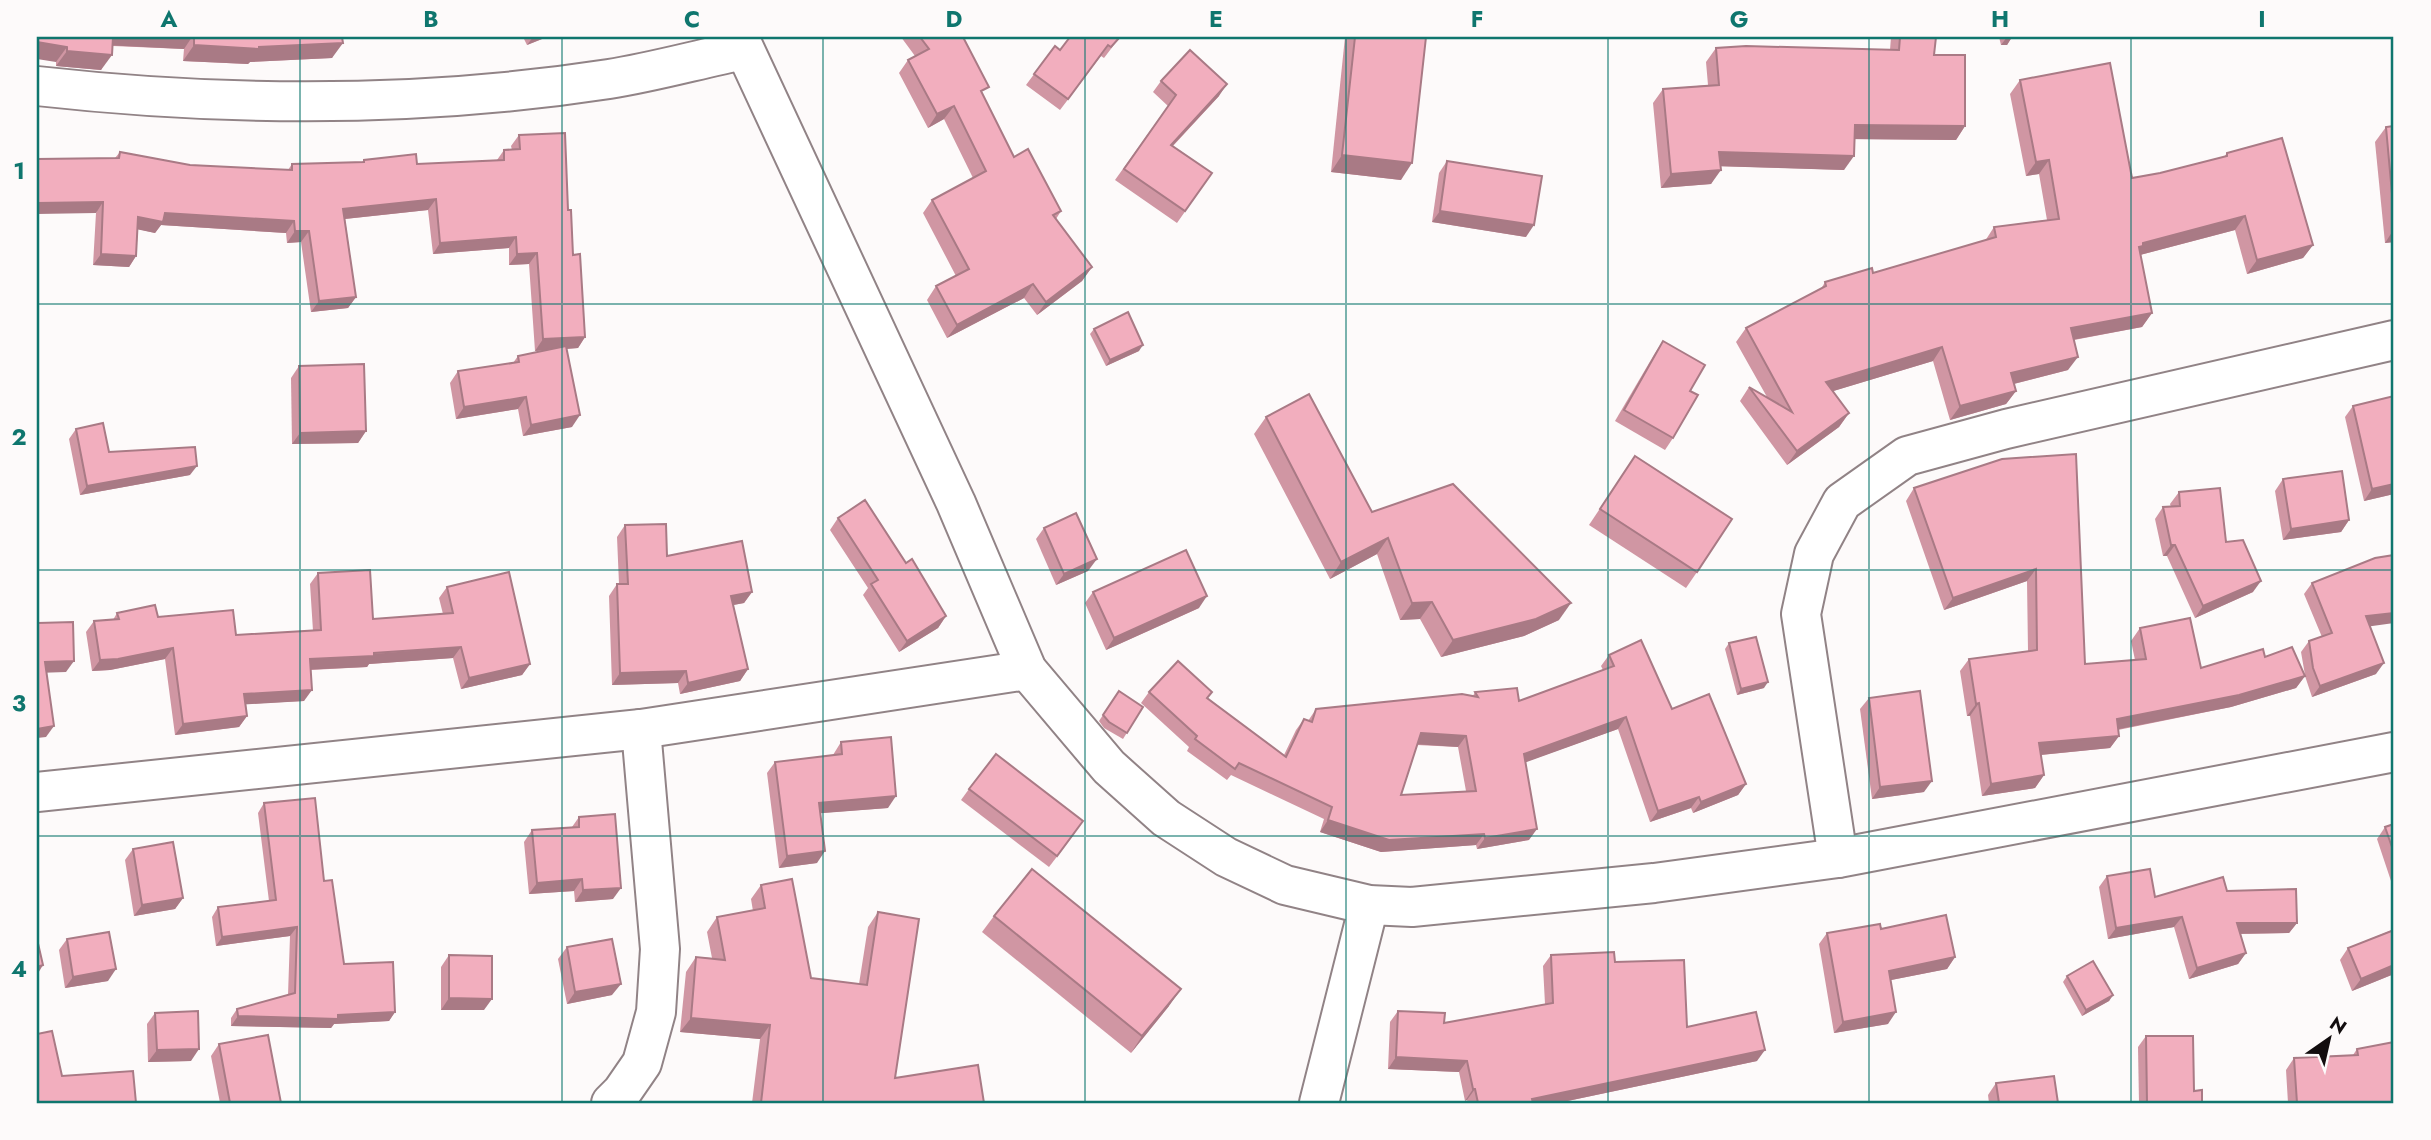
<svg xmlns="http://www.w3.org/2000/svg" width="2431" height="1140" viewBox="0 0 2431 1140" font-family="Jost,sans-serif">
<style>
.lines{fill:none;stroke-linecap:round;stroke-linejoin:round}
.minor-casing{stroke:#918386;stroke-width:42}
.minor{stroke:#fff;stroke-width:38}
.wall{fill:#d096a3;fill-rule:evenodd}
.shaded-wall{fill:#a97a85}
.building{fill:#f2aebe;stroke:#a97a85;stroke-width:2;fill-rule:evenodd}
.grid{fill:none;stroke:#0f766e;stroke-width:2;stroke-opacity:0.55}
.neatline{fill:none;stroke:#0f766e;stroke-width:2.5}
.grid-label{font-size:23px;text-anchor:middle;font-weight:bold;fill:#0f766e}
</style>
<rect width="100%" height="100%" fill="#fdfafa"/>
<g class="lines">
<g class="minor-casing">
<g id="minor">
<path d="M739,37L956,503L1027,670L1109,767L1166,818L1226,857L1285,885L1369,905L1412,907L1654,883L1838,858L2394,752"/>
<path d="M37,86C226,107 420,108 609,79C654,72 699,59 744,50"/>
<path d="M37,792L641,729L1027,670"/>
<path d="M1838,858L1801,614L1814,554L1842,502L1907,456L2006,429L2394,340"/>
<path d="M611,1103L622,1092L642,1063L656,1012L660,949L641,729"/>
<path d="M1319,1103L1369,905"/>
</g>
</g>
<use href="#minor" class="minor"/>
</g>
<g class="wall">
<path d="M37,37H342L332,58L250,62L248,64L183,61L184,49L113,46L101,70L56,66V62Z"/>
<path d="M523,37H547L527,45Z"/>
<path d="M901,37H963L983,95L1014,157L1061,211L1056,219L1092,267L1082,281L1037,315L1024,298L947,338L927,300L936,286L956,276L923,213L932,200L973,178L944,119L928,128L899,73L908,60L915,56Z"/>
<path d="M1070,37H1120L1104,58L1101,56L1060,110L1026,85L1055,46L1060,50Z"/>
<path d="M1345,37H1426L1401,180L1331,172Z"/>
<path d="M1891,37H1936L1934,55L1965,126L1956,140L1854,139L1844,170L1721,166L1711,184L1661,188L1653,103L1663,89L1708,85L1706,62L1716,48L1890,50Z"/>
<path d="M1999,37H2012L2007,45H2001Z"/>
<path d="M2020,80L2132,178L2160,173L2224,157L2227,153L2313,245L2303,258L2247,274L2235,230L2140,255L2152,313L2142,327L2074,340L2068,370L2014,384L2016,391L2006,404L1950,420L1933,361L1833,391L1849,413L1839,427L1787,465L1740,401L1749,387L1767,397L1736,342L1746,328L1821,289L1825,282L1873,273L1985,241L1994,227L2047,220L2039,174L2026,176L2010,94Z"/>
<path d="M1161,81L1219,96L1173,146L1212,173L1177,223L1115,180L1168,106L1153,92Z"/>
<path d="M2394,126V242L2385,243L2375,142L2386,127Z"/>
<path d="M519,135L568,210L573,255L585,337L578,348L567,349L572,427L523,436L518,409L456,419L450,383L458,371L513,363L518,356L547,350L535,351L529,264L509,265V248L433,254L428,210L345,219L356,297L348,308L311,312L301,242L287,243L286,233L161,225L155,233L138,229L136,256L129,267L93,265L96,213L115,158L120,152L190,165L288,170L292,164L362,162L364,160L417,164L497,160L504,150H512L511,146Z"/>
<path d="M1447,161L1526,237L1432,222L1439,173Z"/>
<path d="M1094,329L1139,351L1106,366L1090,334Z"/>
<path d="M1663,341L1690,391L1673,438L1665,450L1615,421L1655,353Z"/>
<path d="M299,366L366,431L358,443L292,444L291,378Z"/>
<path d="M2394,396V494L2364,501L2345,417L2353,406Z"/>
<path d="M1266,417L1372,512L1559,620L1524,636L1441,657L1420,619L1400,620L1377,554L1330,579L1254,434Z"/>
<path d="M76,429L109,452L190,475L80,495L69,439Z"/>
<path d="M1635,456L1697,572L1686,588L1589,525Z"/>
<path d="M2002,459L2085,664L2135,660L2131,641L2140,628L2201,668L2265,657L2305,675L2301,652L2309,641L2322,637L2304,594L2312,583L2370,626L2376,674L2312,697L2305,676L2296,688L2231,707L2118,730L2119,736L2110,748L2041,755L2044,775L2035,788L1982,796L1970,716H1967L1960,671L1969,659L2028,651L2027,581L1944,610L1906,501L1914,488Z"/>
<path d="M2283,479L2349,520L2341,532L2283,540L2275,491Z"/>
<path d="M2179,492L2226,542L2253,592L2195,618L2167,556H2163L2155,519L2163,507H2171L2170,504Z"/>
<path d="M838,518L946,616L938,628L899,652L863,595L868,588L830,530Z"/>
<path d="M625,525L667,556L752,592L744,603L733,605L748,669L740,681L680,694L678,683L612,685L609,596L617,584H619L617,537Z"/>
<path d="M1044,528L1088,571L1056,585L1036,539Z"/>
<path d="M318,573L373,619L443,614L439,598L447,587L530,664L522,675L461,689L453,658L369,664L367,667L311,670L304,701L246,704L247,716L239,727L175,735L165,659L110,670L92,671L86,632L94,621L113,620L117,613L158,617L236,635L313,631L310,584Z"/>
<path d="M1093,592L1199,608L1106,650L1085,603Z"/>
<path d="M1729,643L1764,688L1737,695L1725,649Z"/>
<path d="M1609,655L1672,709L1746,784L1738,795L1693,813L1691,808L1650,822L1618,729L1525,762L1529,840L1477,849L1476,845L1381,852L1320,832L1324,819L1231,775L1227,780L1187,751L1189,747L1141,703L1149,692L1207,698L1284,755L1296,730L1304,719L1308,721L1316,709L1473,696L1475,692L1519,701L1603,670L1601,666ZM1417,745L1458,747L1466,791L1401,795Z"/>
<path d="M1119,691L1143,707L1123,739L1104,728L1099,721Z"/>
<path d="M1869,698L1924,792L1872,799L1860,709Z"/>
<path d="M841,742L888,808L820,813L817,863L779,868L767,773L775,762L833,755Z"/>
<path d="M969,789L1075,833L1049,867L961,800Z"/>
<path d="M264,803L324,881L344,964L395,1012L389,1021L334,1024L331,1028L231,1026V1018L237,1009L288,995L290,936L216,946L212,917L218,907L269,901L258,813Z"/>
<path d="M579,817L613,899L575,902L574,891L529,894L524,842L532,830L572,827Z"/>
<path d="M2394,824V890L2377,839L2385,827Z"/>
<path d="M133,849L183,898L175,909L134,916L125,860Z"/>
<path d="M2107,876L2155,897L2227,891L2297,923L2289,933L2240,934L2246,953L2238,964L2189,979L2174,927L2108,939L2099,887Z"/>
<path d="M761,885L811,978L859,984L868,927L878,912L895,1078L984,1103H752L760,1039L680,1032L686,972L696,957L712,958L707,932L717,917L753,911L751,899Z"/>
<path d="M994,916L1169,1006L1131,1053L982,932Z"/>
<path d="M2394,918V974L2352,991L2340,960L2348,948L2392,930L2391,924Z"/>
<path d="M1881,929L1955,957L1947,969L1891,980L1888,1024L1834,1033L1819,944L1827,933Z"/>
<path d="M67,939L108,981L65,988L59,950Z"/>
<path d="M567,947L612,995L567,1004L558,959Z"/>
<path d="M449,955L484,1010H441V967Z"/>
<path d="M1551,955L1615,962L1687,1027L1757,1061L1558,1103H1468L1467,1100L1465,1101L1459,1072L1388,1069L1390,1022L1398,1011L1444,1023L1545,1004L1543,966Z"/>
<path d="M2067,976L2113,995L2109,1001L2082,1016L2063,982Z"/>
<path d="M155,1013L191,1061L148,1062L147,1024Z"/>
<path d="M2146,1036L2194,1091L2202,1103H2139L2138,1047Z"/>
<path d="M219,1044L281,1103H220L211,1056Z"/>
<path d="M2357,1049L2394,1103H2288L2286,1070L2294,1058L2353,1055Z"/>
<path d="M1996,1083L2058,1103H1989L1988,1095Z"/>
</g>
<g class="shaded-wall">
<path d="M109,37H192L184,49L103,45Z"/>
<path d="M533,37H547L527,45Z"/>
<path d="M2007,37H2012L2007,45H2001Z"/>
<path d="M37,42L67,47L56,62L37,59Z"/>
<path d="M343,43L332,58L250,62L248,64L183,61L194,45L259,47Z"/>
<path d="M67,51L112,55L101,70L56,66Z"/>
<path d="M1227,84L1219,96L1163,156L1171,145Z"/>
<path d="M954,106L944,119L928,128L937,114Z"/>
<path d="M1855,125L1965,126L1956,140L1845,139Z"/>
<path d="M1719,152L1854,156L1844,170L1710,166Z"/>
<path d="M1342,155L1412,163L1401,180L1331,172Z"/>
<path d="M2049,160L2039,174L2026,176L2036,162Z"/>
<path d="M1721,170L1711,184L1661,188L1671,174Z"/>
<path d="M436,199L428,210L335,220L343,209Z"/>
<path d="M103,202L96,213L37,214V203Z"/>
<path d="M1440,211L1534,225L1526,237L1432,222Z"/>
<path d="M165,213L294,221L286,233L161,225L155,233L131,228L138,217Z"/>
<path d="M2245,216L2235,230L2136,256L2139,247L2143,243Z"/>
<path d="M2394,229V242L2385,243Z"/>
<path d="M295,231H309L301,242L287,243Z"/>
<path d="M516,237L509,248L433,254L440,243Z"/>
<path d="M2313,245L2303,258L2247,274L2257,260Z"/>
<path d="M537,253L529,264L509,265L517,254Z"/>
<path d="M101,254L136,256L129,267L93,265Z"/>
<path d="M1092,267L1082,281L1037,315L1046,302Z"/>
<path d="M1033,284L1024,298L947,338L957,325Z"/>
<path d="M356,297L348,308L311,312L319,301Z"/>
<path d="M2152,313L2142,327L2061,342L2071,328Z"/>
<path d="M585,337L578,348L535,351L543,339Z"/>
<path d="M1143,345L1139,351L1106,366L1110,360Z"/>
<path d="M1942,347L1933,361L1817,396L1826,382Z"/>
<path d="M2078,357L2068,370L2001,387L2011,373Z"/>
<path d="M2016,391L2006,404L1950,420L1960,406Z"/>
<path d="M526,397L518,409L456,419L464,407Z"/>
<path d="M1849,413L1839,427L1787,465L1797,451Z"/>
<path d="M580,415L572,427L523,436L531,425Z"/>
<path d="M366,431L358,443L292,444L300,433Z"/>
<path d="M197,466L190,475L80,495L87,486Z"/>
<path d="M2394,484V494L2364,501L2372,489Z"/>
<path d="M2349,520L2341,532L2283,540L2291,529Z"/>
<path d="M1388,538L1377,554L1330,579L1341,562Z"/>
<path d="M2171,545H2175L2167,556H2163Z"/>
<path d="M1097,559L1088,571L1056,585L1064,574Z"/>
<path d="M2036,569L2027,581L1944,610L1953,598Z"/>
<path d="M2261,581L2253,592L2195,618L2203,606Z"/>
<path d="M752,592L744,603L723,607L731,596Z"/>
<path d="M1207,596L1199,608L1106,650L1114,638Z"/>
<path d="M1432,602L1420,619L1400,620L1412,603Z"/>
<path d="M1571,603L1559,620L1524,636L1441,657L1453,640Z"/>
<path d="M2394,613V623L2358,628L2366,616Z"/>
<path d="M946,616L938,628L899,652L907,641Z"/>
<path d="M461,647L453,658L369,664L367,667L302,670L310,659Z"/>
<path d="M173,648L165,659L110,670L92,671L100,660Z"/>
<path d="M74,661L66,672L37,673L45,662Z"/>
<path d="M2384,663L2376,674L2312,697L2320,686Z"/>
<path d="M530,664L522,675L461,689L469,678Z"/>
<path d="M748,669L740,681L680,694L688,683Z"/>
<path d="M686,671L678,683L612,685L620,673Z"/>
<path d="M2305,676L2296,688L2231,707L2109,731L2117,719Z"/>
<path d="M1768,682L1764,688L1737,695L1741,689Z"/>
<path d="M312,690L304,701L236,705L244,694Z"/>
<path d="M1979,703L1970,716H1967L1976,704Z"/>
<path d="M247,716L239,727L175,735L183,724Z"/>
<path d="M1626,717L1618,729L1516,766L1524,754Z"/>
<path d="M54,726L46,737L37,738V729Z"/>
<path d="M1421,733L1466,736L1458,747L1413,744Z"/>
<path d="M2119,736L2110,748L2030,756L2039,743Z"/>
<path d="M2044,775L2035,788L1982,796L1991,784Z"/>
<path d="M1932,781L1924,792L1872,799L1880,787Z"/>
<path d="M1746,784L1738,795L1693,813L1701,802Z"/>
<path d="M896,796L888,808L811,814L819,803Z"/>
<path d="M1699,797L1691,808L1650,822L1658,811Z"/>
<path d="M1328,820L1484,834L1476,845L1381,852L1320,832Z"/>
<path d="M1537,829L1529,840L1477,849L1485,838Z"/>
<path d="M825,851L817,863L779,868L787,856Z"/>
<path d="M582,879L574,891L529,894L537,883Z"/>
<path d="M621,888L613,899L575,902L583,890Z"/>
<path d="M183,898L175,909L134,916L142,905Z"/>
<path d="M2182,917L2174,927L2108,939L2116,928Z"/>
<path d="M2237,923H2297L2289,933L2229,934Z"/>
<path d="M297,927L290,936L216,946L222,937Z"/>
<path d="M2246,953L2238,964L2189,979L2197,968Z"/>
<path d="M1955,957L1947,969L1881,982L1889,971Z"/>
<path d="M43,965L37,975V967Z"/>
<path d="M2394,965V974L2352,991L2361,979Z"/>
<path d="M116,969L108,981L65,988L73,977Z"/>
<path d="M621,984L612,995L567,1004L575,992Z"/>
<path d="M1181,989L1169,1006L1131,1053L1142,1036Z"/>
<path d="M2113,995L2109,1001L2082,1016L2086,1010Z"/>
<path d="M449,998L492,999L484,1010H441Z"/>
<path d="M395,1012L389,1021L334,1024L331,1028L231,1026L238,1016L338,1015Z"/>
<path d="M1896,1012L1888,1024L1834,1033L1843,1022Z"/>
<path d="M691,1018L770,1025L760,1039L680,1032Z"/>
<path d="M199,1049L191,1061L148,1062L157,1050Z"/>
<path d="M1765,1050L1757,1061L1558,1103H1529L1532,1099Z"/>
<path d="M1396,1057L1467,1061L1459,1072L1388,1069Z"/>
<path d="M1473,1089H1475L1467,1100L1465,1101Z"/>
</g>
<g class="building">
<path d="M37,37H113L112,55L67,51V47L37,42Z"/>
<path d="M194,37H342L343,43L259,47V49L194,45Z"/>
<path d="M920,37H963L989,87L981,91L1014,157L1028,149L1061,211L1053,215L1092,267L1046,302L1033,284L957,325L936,286L969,269L932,200L986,171L954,106L937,114L908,60L929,49Z"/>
<path d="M1070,37H1120L1111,47L1108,45L1068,99L1034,74L1055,46L1060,50Z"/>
<path d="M1355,37H1426L1412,163L1342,155Z"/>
<path d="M1900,37H1936L1934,55H1965V126L1855,125L1854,156L1719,152L1721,170L1671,174L1663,89L1719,85L1716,48L1746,46L1899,50Z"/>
<path d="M1190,50L1227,84L1171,145L1212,173L1185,211L1124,169L1176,95L1161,81Z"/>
<path d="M2110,63L2132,178L2160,173L2227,156V153L2282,138L2313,245L2257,260L2245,216L2143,243V246L2139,247L2152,313L2071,328L2078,357L2011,373L2016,391L1960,406L1942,347L1826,382L1849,413L1797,451L1749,387L1792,412L1746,328L1826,286L1825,282L1872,268L1873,273L1996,237L1994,227L2059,219L2049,160L2036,162L2020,80Z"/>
<path d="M2394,126V216L2386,127Z"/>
<path d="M565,133L568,210H571L573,255L580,254L585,337L543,339L537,253L517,254L516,237L440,243L436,199L343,209L356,297L319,301L309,231H295L294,221L165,213L163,222L138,217L136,256L101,254L103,202L37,203V159L119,158L120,152L190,165L292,170V164L364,162V160L416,154L417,164L504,160V150L520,149L519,135Z"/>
<path d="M1447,161L1542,176L1534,225L1440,211Z"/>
<path d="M1128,312L1143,345L1110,360L1094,329Z"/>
<path d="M1663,341L1705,365L1690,391L1698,395L1673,438L1624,410Z"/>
<path d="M566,346L580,415L531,425L526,397L464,407L458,371L519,362L518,356Z"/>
<path d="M364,364L366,431L300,433L299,366Z"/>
<path d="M1309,394L1372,512L1453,484L1571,603L1536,619L1453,640L1432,602L1412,603L1388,538L1341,562L1266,417Z"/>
<path d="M2394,396V484L2372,489L2353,406Z"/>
<path d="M103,423L109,452L195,447L197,466L87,486L76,429Z"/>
<path d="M2076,454L2085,664L2146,659L2140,628L2190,618L2201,668L2263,649L2265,657L2292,647L2305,676L2239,695L2117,719L2119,736L2039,743L2044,775L1991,784L1979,703L1976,704L1969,659L2037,650L2036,569L1953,598L1914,488L2002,459Z"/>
<path d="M1635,456L1732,519L1697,572L1600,509Z"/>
<path d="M2342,471L2349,520L2291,529L2283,479Z"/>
<path d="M2220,488L2226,542L2243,540L2261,581L2203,606L2175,545H2171L2163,507L2180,506L2179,492Z"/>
<path d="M865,500L906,563L912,559L946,616L907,641L871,584L878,580L838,518Z"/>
<path d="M1076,513L1097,559L1064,574L1044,528Z"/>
<path d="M666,524L667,556L742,541L752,592L731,596L748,669L688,683L686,671L620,673L617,584H628L625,525Z"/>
<path d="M1186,550L1207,596L1114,638L1093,592Z"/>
<path d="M2394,555V613L2366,616L2384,663L2320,686L2313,668L2309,641L2332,633L2312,583L2375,558Z"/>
<path d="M370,570L373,619L453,613L447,587L509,572L530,664L469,678L461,647L374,653V656L310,659L312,690L244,694L247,716L183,724L173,648L118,659L100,660L94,621L119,619L117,613L155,605L158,617L233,610L236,635L321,630L318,573Z"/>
<path d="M37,611L38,623L73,622L74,661L45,662L54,726L37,729Z"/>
<path d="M1756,637L1768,682L1741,689L1729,643Z"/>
<path d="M1641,640L1672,709L1709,694L1746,784L1701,802L1699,797L1658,811L1626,717L1524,754L1537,829L1485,838L1484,834L1389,840L1328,820L1332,807L1239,763L1235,769L1195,739L1197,736L1149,692L1178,661L1212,692L1207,698L1286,757L1304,719L1312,722L1316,709L1462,694L1478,697L1475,692L1517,688L1519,701L1614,666L1609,655ZM1421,733L1466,736L1476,791L1401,795Z"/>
<path d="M1119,691L1143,707L1127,733L1109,722L1103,715Z"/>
<path d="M1920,691L1932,781L1880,787L1869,698Z"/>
<path d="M891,737L896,796L819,803L825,851L787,856L775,762L842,754L841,742Z"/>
<path d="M996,754L1083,821L1057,856L969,789Z"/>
<path d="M315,798L324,881L332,880L344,964L393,962L395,1012L338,1015V1019L238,1016L237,1009L295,993L297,927L222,937L218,907L276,900L264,803Z"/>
<path d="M615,814L621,888L583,890L582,879L537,883L532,830L579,827V817Z"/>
<path d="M2394,824V853L2385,827Z"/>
<path d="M173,842L183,898L142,905L133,849Z"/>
<path d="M1032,869L1181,989L1142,1036L994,916Z"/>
<path d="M2150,869L2155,897L2223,877L2227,891L2296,889L2297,923H2237L2246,953L2197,968L2182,917L2116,928L2107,876Z"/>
<path d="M792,879L811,978L867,985L878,912L919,919L895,1078L978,1065L984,1103H761L770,1025L691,1018L696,957L725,960L717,917L765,908L761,885Z"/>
<path d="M1946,915L1955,957L1889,971L1896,1012L1843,1022L1827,933L1880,924L1881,929Z"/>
<path d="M2394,930V965L2361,979L2348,948Z"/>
<path d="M109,932L116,969L73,977L67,939Z"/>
<path d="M37,939L43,965L37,967Z"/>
<path d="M612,939L621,984L575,992L567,947Z"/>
<path d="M1614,952L1615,962L1684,960L1687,1027L1756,1012L1765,1050L1532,1099L1533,1103H1478L1475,1089H1473L1467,1061L1396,1057L1398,1011L1445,1013L1444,1023L1553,1003L1551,955Z"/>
<path d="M449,955L492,956V999L449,998Z"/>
<path d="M2093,961L2113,995L2086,1010L2067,976Z"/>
<path d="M198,1011L199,1049L157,1050L155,1013Z"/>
<path d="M52,1031L62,1076L133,1071L136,1103H37V1034Z"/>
<path d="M268,1035L281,1103H230L219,1044Z"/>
<path d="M2146,1036H2193L2194,1091L2202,1090V1103H2147Z"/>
<path d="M2394,1042V1103H2297L2294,1058L2358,1055L2357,1049Z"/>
<path d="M2054,1076L2058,1103H1999L1996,1083Z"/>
</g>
<path class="grid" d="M300,37V1103M562,37V1103M823,37V1103M1085,37V1103M1346,37V1103M1608,37V1103M1869,37V1103M2131,37V1103M37,304H2394M37,570H2394M37,836H2394"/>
<rect width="2431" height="1140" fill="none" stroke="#fdfafa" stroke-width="77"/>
<g transform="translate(2329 1039) rotate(34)" stroke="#fdfafa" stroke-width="5" paint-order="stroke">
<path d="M0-5L12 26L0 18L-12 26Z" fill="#120d0e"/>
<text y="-10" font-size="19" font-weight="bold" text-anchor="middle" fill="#120d0e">N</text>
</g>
<rect x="38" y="38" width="2354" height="1064" class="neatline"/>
<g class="grid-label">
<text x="169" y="27">A</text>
<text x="431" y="27">B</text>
<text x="692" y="27">C</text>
<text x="954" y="27">D</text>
<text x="1216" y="27">E</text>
<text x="1477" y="27">F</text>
<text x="1739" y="27">G</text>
<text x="2000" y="27">H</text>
<text x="2262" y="27">I</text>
<text x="19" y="179">1</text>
<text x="19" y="445">2</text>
<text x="19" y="711">3</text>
<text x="19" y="977">4</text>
</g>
</svg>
